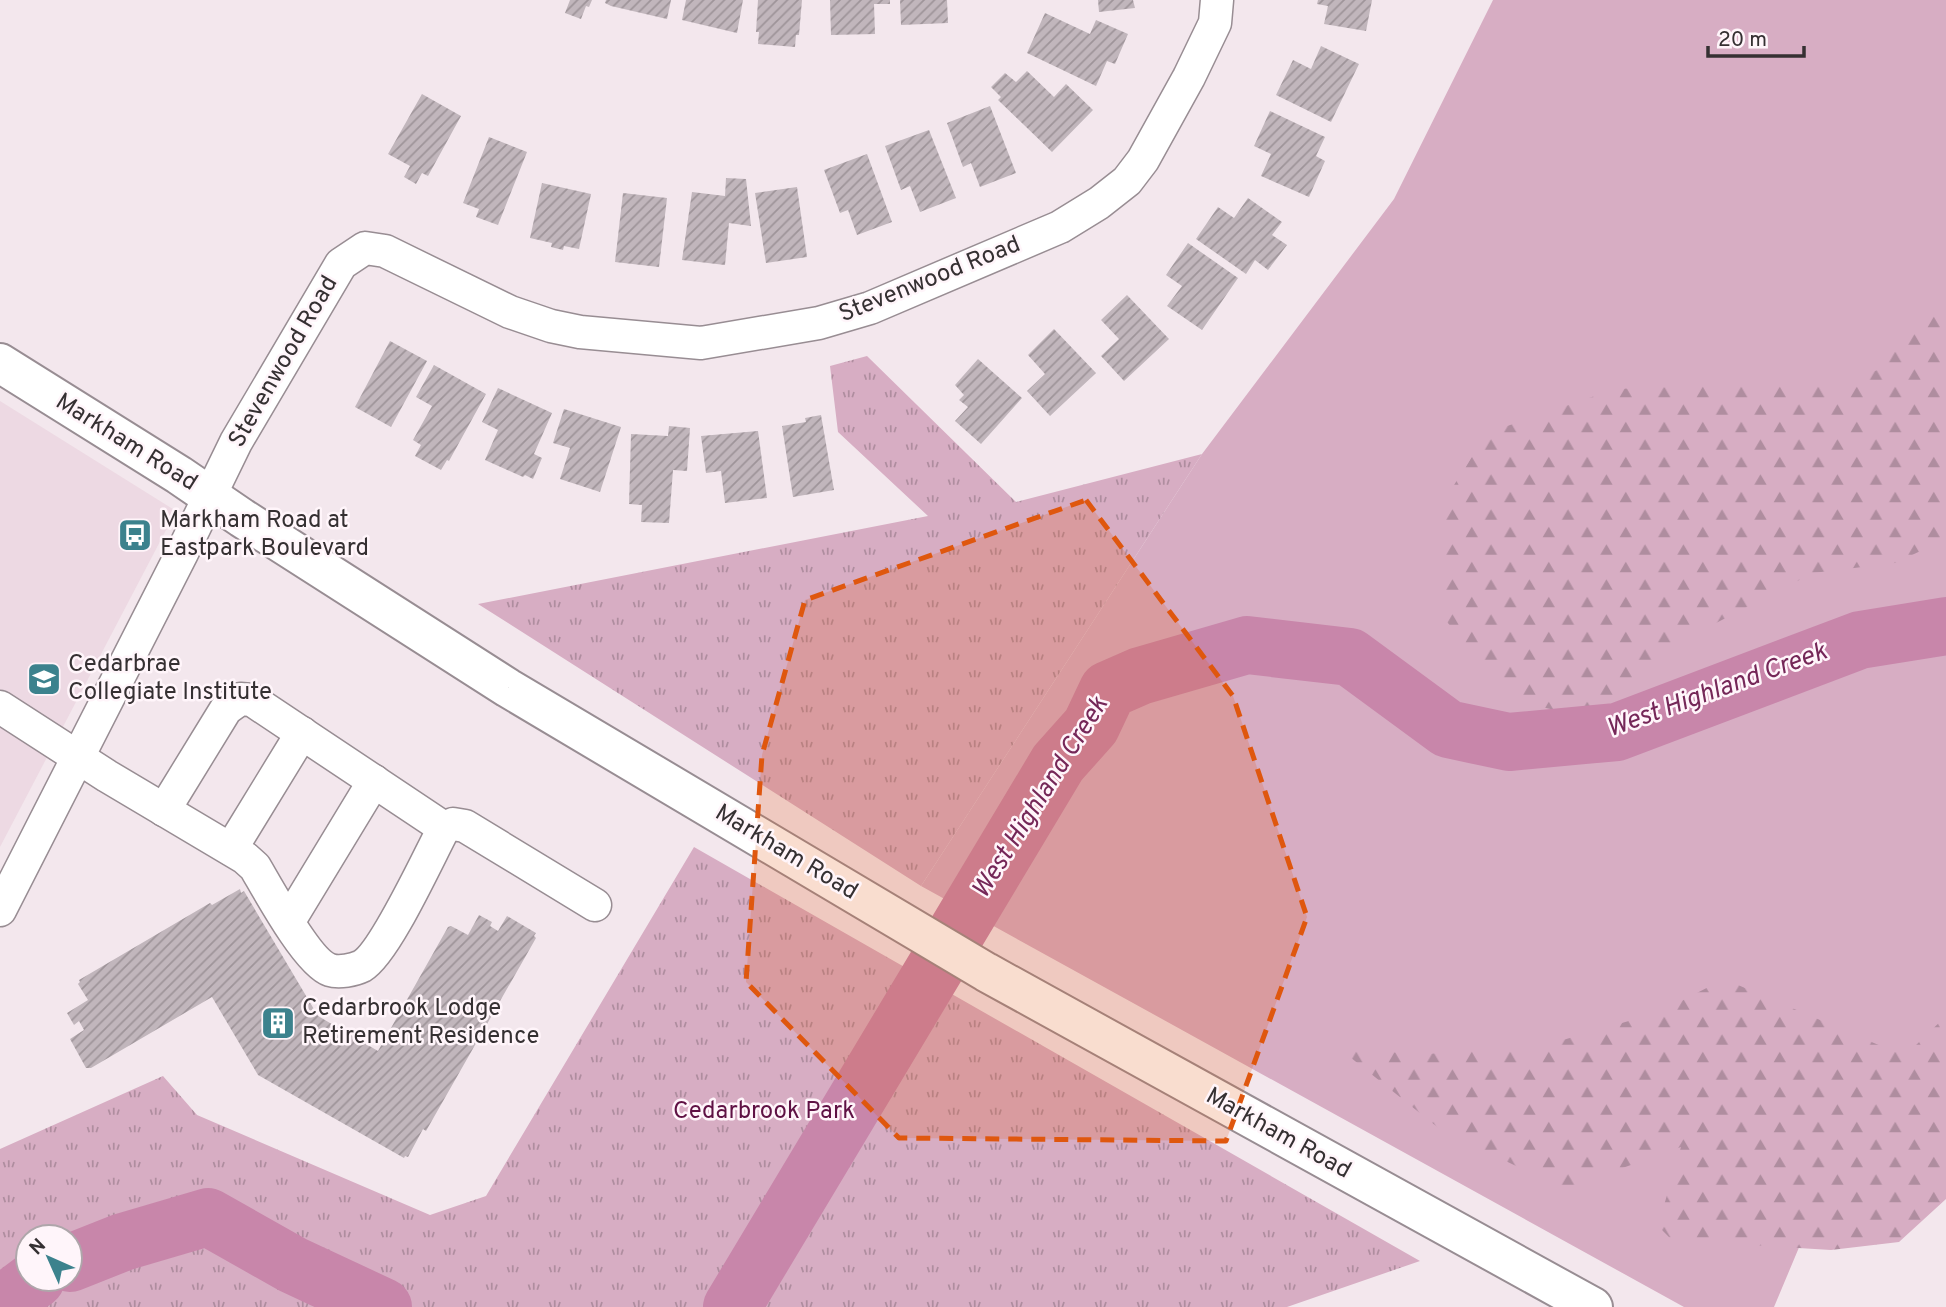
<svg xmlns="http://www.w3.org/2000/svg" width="1946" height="1307" viewBox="0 0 1946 1307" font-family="Overpass,sans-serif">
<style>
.built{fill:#edd9e3}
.grass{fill:#d7adc3}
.forest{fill:url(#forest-firs)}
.park{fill:url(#park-tufts);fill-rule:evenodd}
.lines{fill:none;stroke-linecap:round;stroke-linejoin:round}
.river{stroke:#c886aa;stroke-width:58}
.building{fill:url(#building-hatch)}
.minor-casing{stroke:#988d93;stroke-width:35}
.major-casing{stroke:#988d93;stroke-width:42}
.minor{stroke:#fff;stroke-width:32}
.major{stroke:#fff;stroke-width:38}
.marked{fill:#df570e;fill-opacity:0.2;stroke:#df570e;stroke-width:5;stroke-dasharray:14 9;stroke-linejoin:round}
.labels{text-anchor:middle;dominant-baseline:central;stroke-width:5;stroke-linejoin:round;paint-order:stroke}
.street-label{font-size:24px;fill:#353032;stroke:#fff5fa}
.poi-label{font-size:24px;fill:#353032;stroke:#fff5fa;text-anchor:start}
.park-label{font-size:24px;fill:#5f1144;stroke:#fff5fa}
.water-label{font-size:26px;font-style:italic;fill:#752758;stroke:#fff5fa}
</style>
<defs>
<pattern id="forest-firs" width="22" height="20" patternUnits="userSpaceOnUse" patternTransform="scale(1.75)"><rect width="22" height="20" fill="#d7adc3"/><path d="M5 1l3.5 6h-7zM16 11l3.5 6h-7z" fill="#af8d9f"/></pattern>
<pattern id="park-tufts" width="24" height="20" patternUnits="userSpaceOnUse" patternTransform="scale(1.75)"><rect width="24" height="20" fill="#d7adc3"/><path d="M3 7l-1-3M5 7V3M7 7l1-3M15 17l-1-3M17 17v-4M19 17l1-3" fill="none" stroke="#af8d9f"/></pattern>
<pattern id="building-hatch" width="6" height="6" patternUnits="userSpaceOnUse" patternTransform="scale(1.75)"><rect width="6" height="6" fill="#c1b6bc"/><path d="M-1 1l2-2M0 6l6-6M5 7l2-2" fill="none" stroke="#9e9499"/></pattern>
</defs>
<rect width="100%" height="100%" fill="#f3e7ed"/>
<path class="built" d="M0,401L176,511L0,847Z"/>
<path class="grass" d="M1493,0H1946V1174L1842,1145L1774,1307H1684L921,886L1202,454L1394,199Z"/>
<g class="forest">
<path d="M1946,310V539L1895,563L1813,573L1687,638L1597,719L1509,700L1444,618L1442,504L1487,433L1615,389L1841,381L1878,370L1921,322Z"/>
<path d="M1724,979L1895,1052L1914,1047L1946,1016V1199L1899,1242L1831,1250L1672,1240L1658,1226L1681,1147L1564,1189L1441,1130L1335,1045L1416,1055L1549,1044L1660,1012Z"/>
</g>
<g class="park">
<path d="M867,356L1016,502L1202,454L921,886L478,604L928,516L838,432L830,366Z"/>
<path d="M694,847L1420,1261L1287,1307H0V1149L163,1076L197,1115L430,1215L486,1196ZM28,1237H70V1279H28Z"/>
</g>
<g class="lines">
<g class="river">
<path d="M70,1263L123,1242L208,1217L293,1265L383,1307"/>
<path d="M0,1306L36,1279"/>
<path d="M732,1307L1058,763L1091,726L1108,690L1140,676L1247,645L1350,657L1448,729L1509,742L1617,732L1860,640L1946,626"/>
</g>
</g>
<g class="building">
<path d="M570,0H592L589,7L586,6L581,19L565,13Z"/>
<path d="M606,0H671L667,19L611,6L605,3Z"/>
<path d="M686,0H743L737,33L682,20Z"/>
<path d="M758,0H802L799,35H796L795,47L758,44L759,32H756Z"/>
<path d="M830,0H890V4H874L875,34L831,35Z"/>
<path d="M900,0H947L948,23L901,25Z"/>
<path d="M1098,0H1133L1135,8L1099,12Z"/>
<path d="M1318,0H1372L1366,31L1324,24L1328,6L1317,4Z"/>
<path d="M1045,13L1090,34L1096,20L1128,34L1115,64L1107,61L1096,86L1027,53Z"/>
<path d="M1321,46L1359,64L1331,122L1276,95L1293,60L1311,69Z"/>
<path d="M1027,71L1054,97L1066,84L1093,110L1052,152L998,100L1001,97L991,87L1005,73L1016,82Z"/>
<path d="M422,94L461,116L428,176L422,173L416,184L404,177L410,166L388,154Z"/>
<path d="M990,106L1016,173L980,187L971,163L963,167L947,123Z"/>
<path d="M1270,111L1325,137L1316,156L1325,161L1309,197L1261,176L1271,154L1254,146Z"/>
<path d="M929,130L956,198L920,212L910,186L901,190L885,146Z"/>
<path d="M489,137L527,152L498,225L476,217L479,209L463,203Z"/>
<path d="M867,154L892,222L857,235L848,210L840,213L824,170Z"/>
<path d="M726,178L746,179L751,226L729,223L725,265L682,260L692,192L725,196Z"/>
<path d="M542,183L591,194L579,249L564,246L563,250L551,247L552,243L530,238Z"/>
<path d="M797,187L807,257L766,263L755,193Z"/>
<path d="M623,193L667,198L659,267L615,262Z"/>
<path d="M1248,198L1282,222L1272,235L1287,245L1268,270L1255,260L1246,274L1196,239L1218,207L1234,218Z"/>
<path d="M1188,243L1238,278L1202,330L1167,306L1182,286L1166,275Z"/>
<path d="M1127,295L1169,339L1124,381L1101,356L1119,339L1101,320Z"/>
<path d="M1054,329L1096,373L1050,416L1027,391L1045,374L1028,355Z"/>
<path d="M390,341L427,361L391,427L355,407Z"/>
<path d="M978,359L1022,398L981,444L955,421L968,407L959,400L964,395L955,385Z"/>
<path d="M434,365L486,394L449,461L447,460L441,470L415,456L421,445L413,440L432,406L416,397Z"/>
<path d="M498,388L552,413L534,454L542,458L533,479L525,475L523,477L485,460L498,430L482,422Z"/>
<path d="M564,409L621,427L600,492L560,479L570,448L553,443Z"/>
<path d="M821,415L834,490L793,497L782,426L806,422L805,418Z"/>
<path d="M669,426L690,428L687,471L673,470L669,523L641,522L642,505L629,504L631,434L668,436Z"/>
<path d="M758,431L767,498L725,503L721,471L706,473L701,436Z"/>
<path d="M240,889L241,893L244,891L318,1016L378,1051L448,927L451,926L468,935L479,915L492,922L490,926L498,931L507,916L536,933L534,936L536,938L426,1131L423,1129L408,1157L405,1156L404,1158L258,1075L212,997L91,1068H86L70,1039L84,1030L79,1021L74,1025L67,1013L88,1000L78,984L80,982L79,980L210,903L212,905Z"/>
</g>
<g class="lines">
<g class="minor-casing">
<g id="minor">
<path d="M0,707L107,776L245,858L255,867C268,889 308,963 330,970C339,973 354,970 362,966C385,953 429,856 444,828L453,824L465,826L595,905"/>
<path d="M164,810L226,709L240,699L252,700L444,828"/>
<path d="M231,849L302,733"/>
<path d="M0,910L182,553L236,442L341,264L365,248L385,251L510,312L551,326L580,332L701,343L819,323L870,308L1060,227L1099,203L1127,181L1143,160L1189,77L1215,23L1217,0"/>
<path d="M289,921L374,781"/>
</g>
</g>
<g class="major-casing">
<path id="major" d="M0,363L179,475L242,518L508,688L986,972L1593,1307"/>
</g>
<use href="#minor" class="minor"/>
<use href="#major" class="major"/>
</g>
<path class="marked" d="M1086,500L1233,696L1307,917L1226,1141L899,1138L746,982L762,755L805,600Z"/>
<defs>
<g id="bus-square" transform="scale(1.75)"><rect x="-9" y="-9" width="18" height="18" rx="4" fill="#3c828d" stroke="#fff5fa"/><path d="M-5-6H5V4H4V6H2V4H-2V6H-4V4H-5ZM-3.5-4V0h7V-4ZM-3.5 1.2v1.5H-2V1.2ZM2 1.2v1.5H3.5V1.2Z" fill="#fff"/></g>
<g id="school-square" transform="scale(1.75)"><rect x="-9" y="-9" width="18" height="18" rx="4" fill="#3c828d" stroke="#fff5fa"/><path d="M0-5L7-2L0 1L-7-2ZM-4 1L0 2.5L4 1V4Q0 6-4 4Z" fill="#fff"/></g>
<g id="building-square" transform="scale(1.75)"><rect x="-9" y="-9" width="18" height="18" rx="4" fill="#3c828d" stroke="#fff5fa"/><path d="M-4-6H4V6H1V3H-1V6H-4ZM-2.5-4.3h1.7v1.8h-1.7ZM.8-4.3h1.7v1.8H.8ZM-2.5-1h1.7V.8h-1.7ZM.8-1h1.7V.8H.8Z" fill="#fff"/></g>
</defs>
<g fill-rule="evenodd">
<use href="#bus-square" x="135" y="535"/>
<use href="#school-square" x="44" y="679"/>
<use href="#building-square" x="278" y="1023"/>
</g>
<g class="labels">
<g class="street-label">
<text transform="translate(930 280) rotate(-22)">Stevenwood Road</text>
<text transform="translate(284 362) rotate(-60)">Stevenwood Road</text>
<text transform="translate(126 443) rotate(32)">Markham Road</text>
<text transform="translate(786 853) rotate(31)">Markham Road</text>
<text transform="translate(1278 1134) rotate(29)">Markham Road</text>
</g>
<g class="poi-label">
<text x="160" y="521">Markham Road at<tspan x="160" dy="28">Eastpark Boulevard</tspan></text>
<text x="68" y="665">Cedarbrae<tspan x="68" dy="28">Collegiate Institute</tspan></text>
<text x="302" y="1009">Cedarbrook Lodge<tspan x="302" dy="28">Retirement Residence</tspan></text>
</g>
<g class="park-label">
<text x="764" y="1112">Cedarbrook Park</text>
</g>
<g class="water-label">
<text transform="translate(1717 691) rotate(-20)">West Highland Creek</text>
<text transform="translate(1041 798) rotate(-58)">West Highland Creek</text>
</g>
</g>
<g transform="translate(49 1258) rotate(315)"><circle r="33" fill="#fff5fa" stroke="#aea6aa" stroke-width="2"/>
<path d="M0-5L12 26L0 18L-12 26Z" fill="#3c828d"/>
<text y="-10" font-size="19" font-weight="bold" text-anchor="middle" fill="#353032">N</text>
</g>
<path d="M1708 46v10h96v-10" fill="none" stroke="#353032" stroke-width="3.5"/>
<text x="1718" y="46" font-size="21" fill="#353032" stroke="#fff5fa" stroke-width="5" paint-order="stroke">20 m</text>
</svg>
